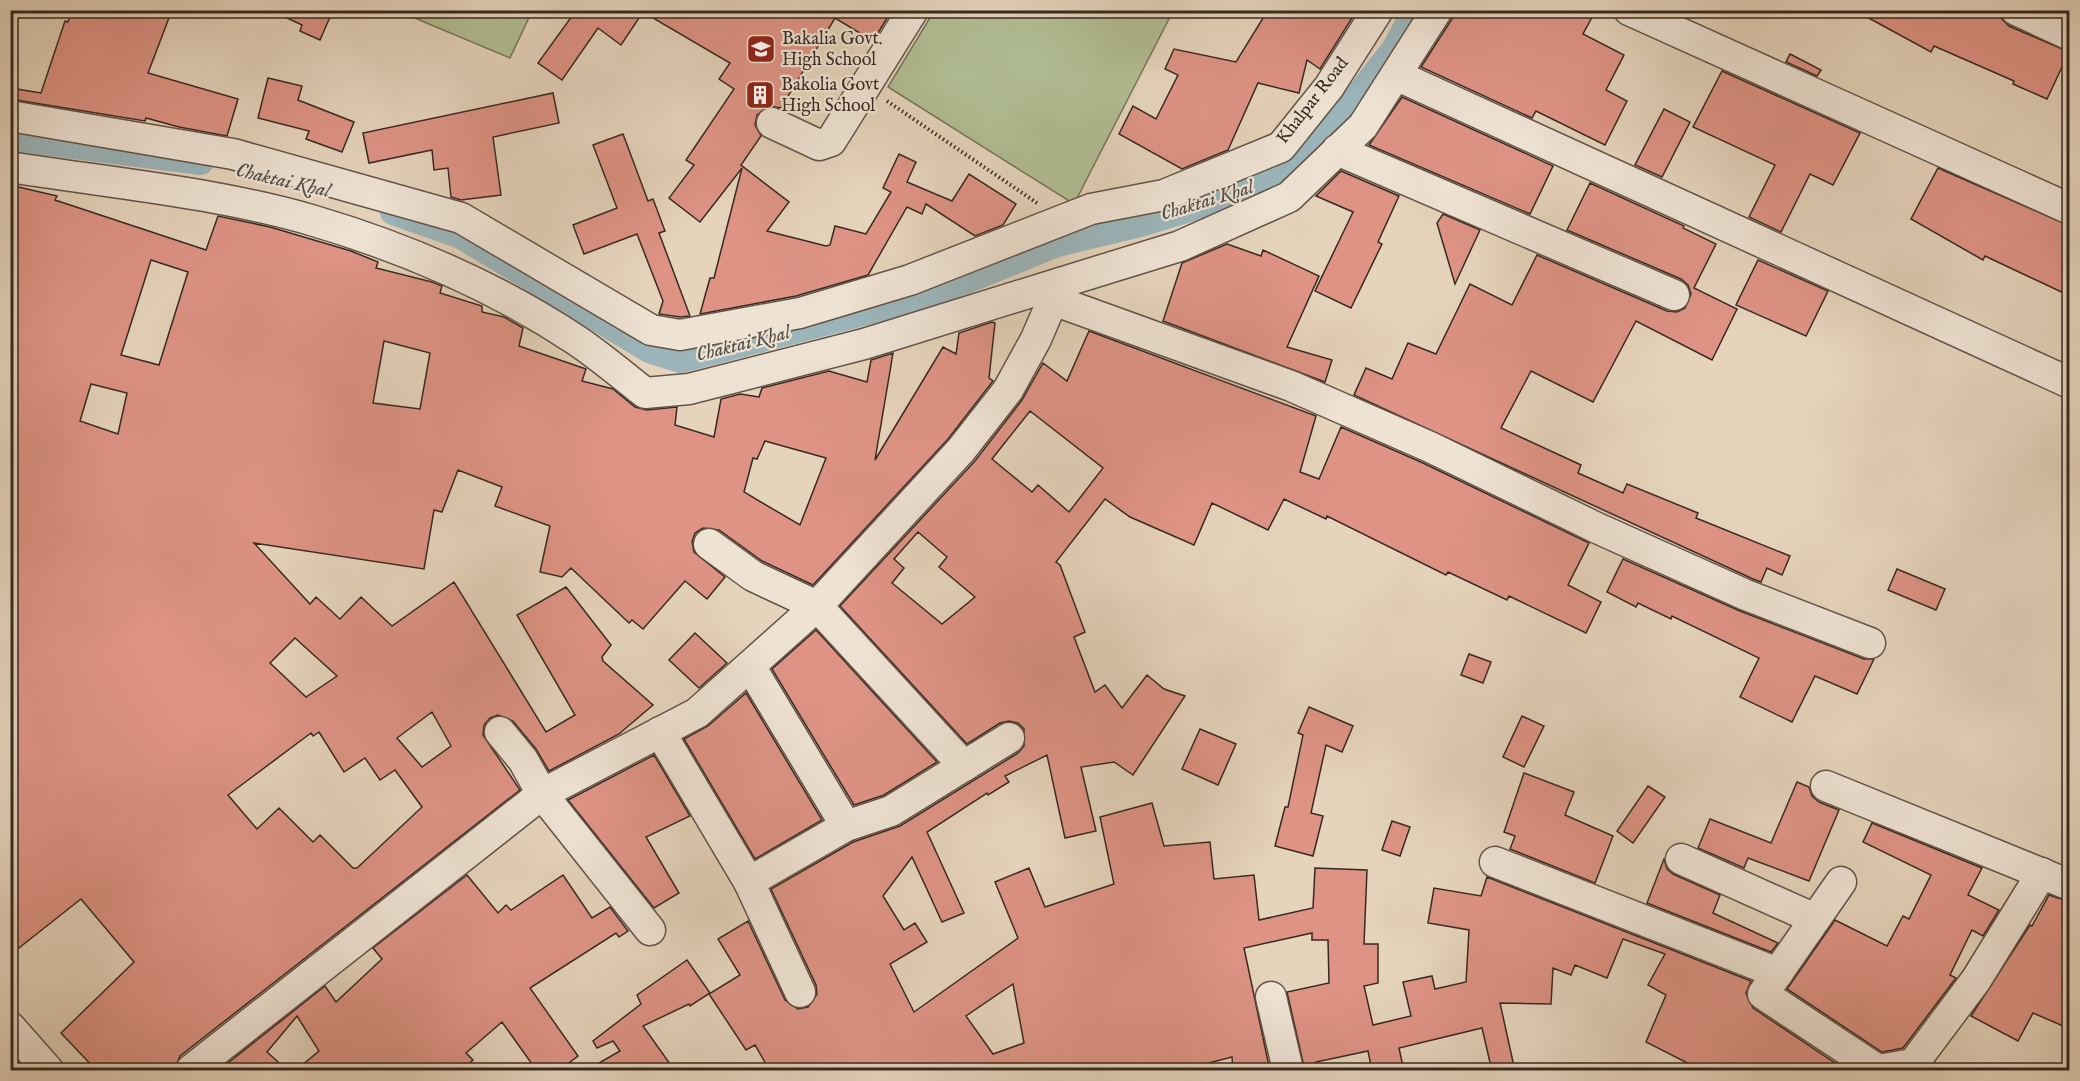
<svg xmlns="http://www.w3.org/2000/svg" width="2080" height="1081" viewBox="0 0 2080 1081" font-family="'IM FELL English',serif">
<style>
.green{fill:#b1bd93;stroke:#74745a;stroke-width:1.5}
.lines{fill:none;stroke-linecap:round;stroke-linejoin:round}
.canal{stroke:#9bb5bb;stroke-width:26}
.building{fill:#de9385;stroke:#382a21;stroke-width:1.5;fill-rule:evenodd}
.minor-casing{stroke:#635448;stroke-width:33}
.path{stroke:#382a21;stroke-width:4;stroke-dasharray:1.5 3;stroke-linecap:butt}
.minor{stroke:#eee2d3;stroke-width:30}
.labels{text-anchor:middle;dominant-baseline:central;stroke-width:4.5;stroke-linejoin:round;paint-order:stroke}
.poi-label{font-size:18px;fill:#382a21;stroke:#eee2d3;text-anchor:start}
.street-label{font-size:18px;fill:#382a21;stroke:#eee2d3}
.water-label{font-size:20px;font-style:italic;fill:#514d48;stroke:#eee2d3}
</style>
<rect width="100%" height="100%" fill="#e5d3bb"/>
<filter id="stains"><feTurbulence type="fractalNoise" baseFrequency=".00333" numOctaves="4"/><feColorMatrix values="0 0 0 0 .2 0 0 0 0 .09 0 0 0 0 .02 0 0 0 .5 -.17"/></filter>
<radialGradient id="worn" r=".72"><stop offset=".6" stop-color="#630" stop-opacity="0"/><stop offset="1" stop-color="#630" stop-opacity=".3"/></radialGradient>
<g class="green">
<path d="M398,11H532L510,58Z"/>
<path d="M934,11H1173L1074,204L888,87Z"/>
</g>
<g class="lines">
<g class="canal">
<path d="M10,138L201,162"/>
<path d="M393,212L461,236L649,350L681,360L929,296L1057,244L1140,224L1239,194L1303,166L1395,48L1415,10"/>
</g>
</g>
<g class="building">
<path d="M72,10H172L148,73L238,99L227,136L179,127L146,118L145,121L10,99V88L41,93L65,21L68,22Z"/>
<path d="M270,10H333L320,40L300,31L302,25Z"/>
<path d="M572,10H892L873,41L835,18L781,108L770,106L757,115L755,125L761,136L741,165L789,202L767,231L826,246L830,245L835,226L866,234L891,192L883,188L899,154L916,162L907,182L952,201L969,174L1016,204L1003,225L975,236L926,204L922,214L907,207L868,275L796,296L700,314L710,278H714L742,168L700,222L669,198L694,165L686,160L734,89L719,79L730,63L643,12L621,45L598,28L562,80L538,63L575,12Z"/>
<path d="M1268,10H1357L1320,69L1307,60L1299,93L1258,83L1228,150L1182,169L1119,134L1133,106L1156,119L1178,75L1165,69L1174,49L1236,62Z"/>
<path d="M1454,10H1596L1583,34L1624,55L1606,90L1627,101L1605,145L1536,111L1532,118L1421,67L1452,19Z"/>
<path d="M1854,10H1999L2002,19L2009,26L2069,52L2047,99L2013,84L2014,81L1934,46L1931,52Z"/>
<path d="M1790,54L1821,70L1817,76L1786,62Z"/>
<path d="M1722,71L1860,133L1833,185L1810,174L1781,232L1749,217L1775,165L1693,127Z"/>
<path d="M268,78L302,86L298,100L354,122L342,152L306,139L309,131L258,118Z"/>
<path d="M553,93L559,123L493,137L501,195L461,200L451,197L448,168L434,170L432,150L369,163L363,133Z"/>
<path d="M1402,97L1553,166L1530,214L1369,145Z"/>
<path d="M1664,109L1690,122L1662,177L1635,165Z"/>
<path d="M623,134L648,201L653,199L665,231L659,233L690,316L680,317L659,314L663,301L637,234L584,254L573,225L617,208L593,145Z"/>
<path d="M1938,168L2070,226V296L1985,256L1983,260L1911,219Z"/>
<path d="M1341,171L1399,196L1378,242L1382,244L1351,308L1315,291L1353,212L1316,196Z"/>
<path d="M1590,183L1684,226L1683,228L1716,244L1694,288L1737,309L1712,360L1636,321L1593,402L1531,371L1501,428L1581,465L1578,473L1623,493L1627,484L1698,513L1696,518L1790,556L1782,575L1767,568L1761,582L1753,579L1354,395L1366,368L1392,379L1408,343L1436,354L1470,284L1512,305L1537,255L1667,311L1677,312L1685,308L1691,294L1688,285L1681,279L1567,230Z"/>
<path d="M10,185L57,196L55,200L206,250L218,216L270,227L351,251L378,262L376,268L432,282L442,286L440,293L482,306V312L504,317L523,328L519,346L586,369L582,381L613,389L635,407L647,410L677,407L675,425L714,437L721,399L740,394L759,397L762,388L829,371L867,382L871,360L893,353L875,460L943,347L956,354L959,333L992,322L995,323L989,378L993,381L948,439L813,585L762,561L719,530L703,528L695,533L692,542L694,552L725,577L707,599L685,581L643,629L632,620L629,623L571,568L562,577L540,572L550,526L495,506L502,487L458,470L442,512L434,510L424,569L254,543L310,604L316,597L340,619L361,597L392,626L454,582L546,732L575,715L517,615L566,587L611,645L602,657L603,661L653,705L619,734L549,771L536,749L513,721L498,715L490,718L484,725L483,735L520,790L180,1056L174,1071H97L61,1033L134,962L81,899L10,955ZM151,260L188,272L159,365L121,355ZM384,341L430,353L420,409L373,403ZM91,384L127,393L118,434L80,421ZM765,441L826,458L800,525L744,492L753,458L757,459ZM295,638L337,676L306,697L270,663ZM432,712L451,746L422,767L397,738ZM319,732L344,772L365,758L380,780L395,770L422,807L357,868H353L320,835L313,842L279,808L257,829L228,795L311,733L313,736Z"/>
<path d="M1443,214L1480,230L1455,284L1437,223Z"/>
<path d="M1227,244L1261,256L1263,250L1319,276L1287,347L1332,360L1325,382L1163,321L1182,263Z"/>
<path d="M1758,260L1828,291L1806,336L1736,305Z"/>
<path d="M1089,331L1316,416L1300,472L1319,479L1341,427L1423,463L1589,543L1568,585L1601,602L1586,633L1509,596L1507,600L1448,572L1446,575L1327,516L1326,519L1284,499L1268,530L1212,503L1194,545L1130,517L1105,499L1056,562L1060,565L1085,632L1074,637L1095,692L1105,685L1122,708L1147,675L1164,689L1185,696L1133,775L1114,762L1081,767L1096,831L1065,838L1047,755L1005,776L1009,782L988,795L987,793L927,832L964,913L942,922L912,857L883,896L904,930L915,923L927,942L890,964L914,1012L1018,938L995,882L1029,868L1045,907L1114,884L1100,817L1152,803L1164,846L1210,842L1214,879L1254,875L1259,920L1313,908L1315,868L1367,870L1364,944H1378V983L1364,986L1373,1025L1411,1016L1403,982L1432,976L1435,989L1466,982L1469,930L1428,923L1434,888L1481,896L1487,877L1751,981L1746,993L1753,1008L1847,1071H1703L1646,1042L1666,995L1648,985L1665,954L1623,939L1607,978L1575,965L1571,975L1553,968L1551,1004L1500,1003L1515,1071H1492L1482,1028L1399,1048L1404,1071H1372L1368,1051L1316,1062L1318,1071H1305L1287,992L1329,983L1328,940H1312V933L1244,948L1270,1071H1233L1232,1057L1178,1071H770L755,1045L746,1050L709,994L740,975L718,939L748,921L785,1000L798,1009L808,1007L817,994L816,985L771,889L853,842L900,826L1018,753L1024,746V729L1018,723L1009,721L1000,723L967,744L840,606L975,461L1022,400L1043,363L1067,381ZM1030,411L1103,468L1069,512L1038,485L1032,492L992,459ZM918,532L947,557L939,567L975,597L942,624L892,583L904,568L894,559ZM1013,984L1024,1043L993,1054L966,1016Z"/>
<path d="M1623,559L1740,611L1864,659H1874L1857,694L1815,676L1792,722L1740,697L1759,658L1672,616L1671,619L1638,603L1636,607L1607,592Z"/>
<path d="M1897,569L1945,589L1936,610L1888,590Z"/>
<path d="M816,630L937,762L884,795L854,805L772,669Z"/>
<path d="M695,633L727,663L699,688L669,660Z"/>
<path d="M1469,654L1491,662L1483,683L1461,675Z"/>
<path d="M746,693L822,820L755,859L684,739L708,726Z"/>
<path d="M1309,707L1353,726L1342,752L1326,745L1311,813L1323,816L1313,856L1275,846L1285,807H1288L1303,735L1298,733Z"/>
<path d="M1522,716L1544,726L1524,767L1503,757Z"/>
<path d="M1200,729L1236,744L1218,785L1182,769Z"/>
<path d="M654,755L690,816L646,837L679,893L654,908L568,800Z"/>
<path d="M1524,773L1574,792L1565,815L1613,836L1595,883L1510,849L1515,836L1504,832Z"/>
<path d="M1797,782L1809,787L1812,796L1819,802L1839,810L1809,881L1748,858L1744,868L1698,848L1710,819L1771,843Z"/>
<path d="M1648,786L1665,797L1633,843L1617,831Z"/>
<path d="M1392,821L1410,827L1400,856L1382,850Z"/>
<path d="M1872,823L1982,868L1968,895L1999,910L1983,936L1972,930L1950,975L1956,978L1903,1048L1882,1052L1787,989L1835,920L1887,946L1903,916L1909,919L1931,875L1863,842Z"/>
<path d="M1664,859L1667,869L1673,874L1720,895L1713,913L1778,943L1771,952L1647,903Z"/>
<path d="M467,875L498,913L506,905L511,910L563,875L592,918L610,907L628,931L619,937L616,933L530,988L578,1056L558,1071H537L502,1022L466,1053L473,1060L460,1071H295L319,1051L297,1016L267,1052L288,1071H218L325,986L336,1002L382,959L373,948Z"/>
<path d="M2049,895L2070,902V1029L2033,1013L2018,1041L1971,1016L2030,925L2032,926Z"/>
<path d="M687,960L710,993L690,1006L689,1004L643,1026L675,1071H585L620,1051L613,1041L597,1048L593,1041L641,1004L637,995Z"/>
</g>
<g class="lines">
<g class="minor-casing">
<g id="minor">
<path d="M1629,10L2070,209"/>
<path d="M2016,10L2070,35"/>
<path d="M1396,75L2070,383"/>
<path d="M10,116L233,154L461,218L651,330L680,335L800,313L910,280L1091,209L1164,195L1281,147L1329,87L1378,10"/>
<path d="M772,123L819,145L831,141L913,10"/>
<path d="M1337,150L1674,295"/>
<path d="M10,167C110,183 214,192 311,220C403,247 496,287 576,340C600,356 622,375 645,393L689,389L864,344L1060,283L1036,339L1008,390L961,450L817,606L697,713L542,794L191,1070"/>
<path d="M1060,283L1180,246L1289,197L1363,126L1437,10"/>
<path d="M1053,300L1291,386L1430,447L1597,528L1746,595L1870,643"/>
<path d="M709,544L753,576L817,606L964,766"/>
<path d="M750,666L846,826"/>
<path d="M500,732L523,760L542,794L650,930"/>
<path d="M660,732L749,882L800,992"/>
<path d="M1826,786L2070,885"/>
<path d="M1681,859L1815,919"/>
<path d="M1495,862L1778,973"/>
<path d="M749,882L846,826L891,811L1009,738"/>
<path d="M1841,882L1763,994L1878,1070"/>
<path d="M1271,997L1288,1070"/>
<path d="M10,1027L48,1070"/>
<path d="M1878,1070L1913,1064L1976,980L2042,873"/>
</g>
</g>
<path class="path" d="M887,101L1037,203"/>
<use href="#minor" class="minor"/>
</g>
<defs>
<g id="school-square" transform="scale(1.5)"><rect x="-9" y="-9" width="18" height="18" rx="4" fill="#8f2418" stroke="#eee2d3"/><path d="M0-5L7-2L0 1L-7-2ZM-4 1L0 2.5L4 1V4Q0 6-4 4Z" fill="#fff"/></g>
<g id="building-square" transform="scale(1.5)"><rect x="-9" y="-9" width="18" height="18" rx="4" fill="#8f2418" stroke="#eee2d3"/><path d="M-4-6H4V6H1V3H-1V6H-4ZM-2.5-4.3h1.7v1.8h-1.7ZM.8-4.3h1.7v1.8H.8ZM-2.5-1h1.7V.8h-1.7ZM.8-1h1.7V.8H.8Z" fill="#fff"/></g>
</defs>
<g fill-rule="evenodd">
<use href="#school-square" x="761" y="49"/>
<use href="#building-square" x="760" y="95"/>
</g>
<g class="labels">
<g class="poi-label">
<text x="782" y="39">Bakalia Govt.<tspan x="782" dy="21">High School</tspan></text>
<text x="781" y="85">Bakolia Govt<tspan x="781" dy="21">High School</tspan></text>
</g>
<g class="street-label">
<text transform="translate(1313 101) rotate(-52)">Khalpar Road</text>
</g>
<g class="water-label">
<text transform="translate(283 181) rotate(13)">Chaktai Khal</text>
<text transform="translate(1207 201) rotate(-17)">Chaktai Khal</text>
<text transform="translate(743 344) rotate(-14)">Chaktai Khal</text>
</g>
</g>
<rect width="2080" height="1081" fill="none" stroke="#e5d3bb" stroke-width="36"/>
<rect x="12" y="12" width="2056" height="1057" fill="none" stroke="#382a21" stroke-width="3"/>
<rect x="18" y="18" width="2044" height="1045" fill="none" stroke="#382a21" stroke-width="1.5"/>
<rect width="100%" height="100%" filter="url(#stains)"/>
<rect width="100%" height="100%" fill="url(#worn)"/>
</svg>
